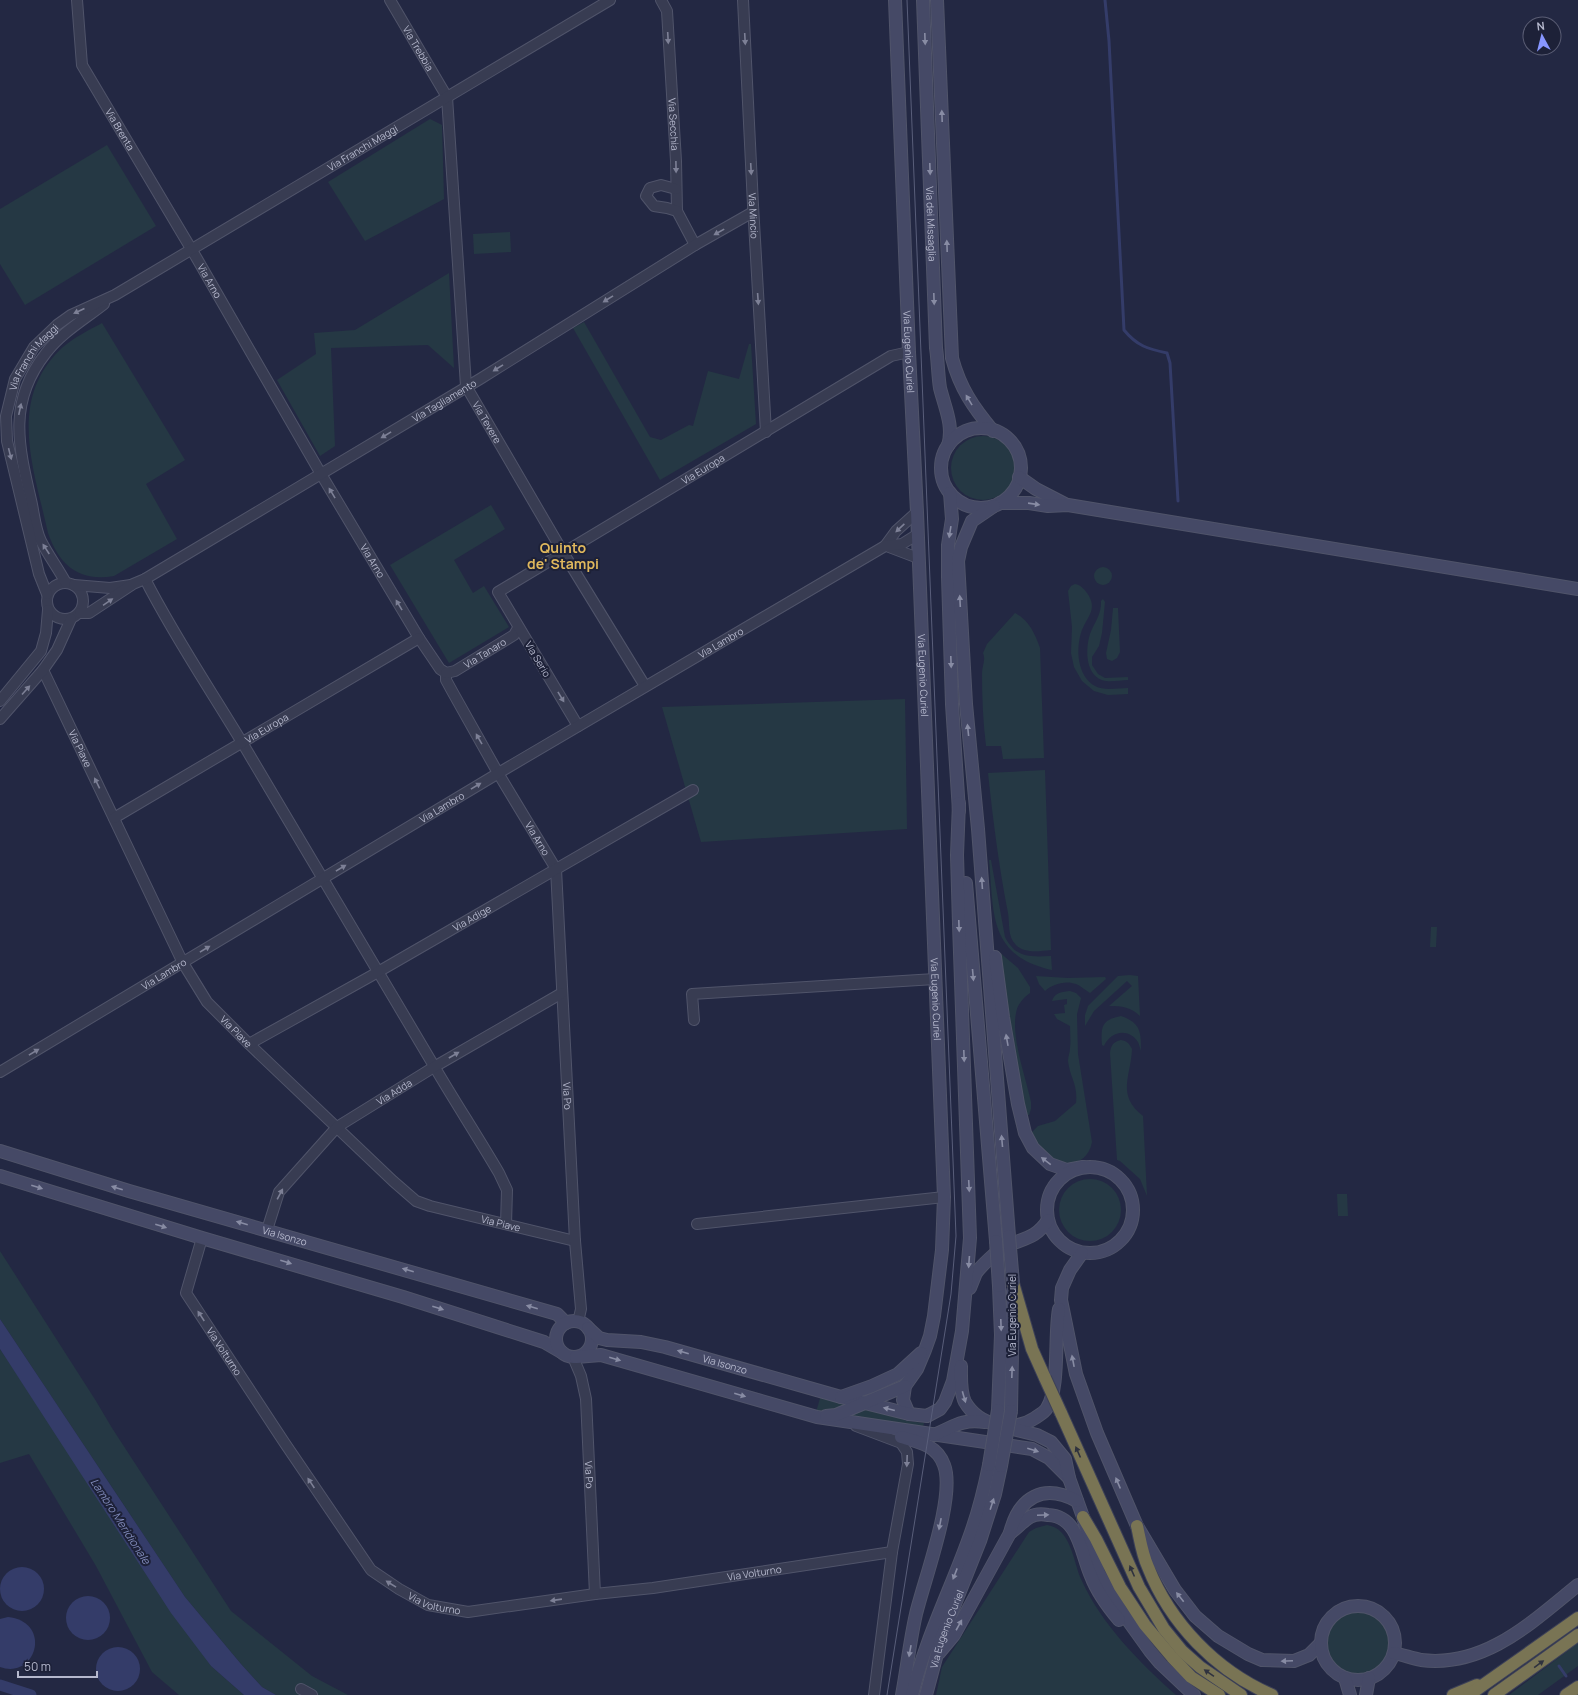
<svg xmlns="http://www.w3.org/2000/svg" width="1578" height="1695" viewBox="0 0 1578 1695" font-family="Manrope,sans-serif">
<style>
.green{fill:#253844}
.water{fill:#343c69}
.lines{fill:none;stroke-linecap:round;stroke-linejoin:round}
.stream{stroke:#343c69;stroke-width:3}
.canal{stroke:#343c69;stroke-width:11}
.street-casing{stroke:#50546a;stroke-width:12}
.secondary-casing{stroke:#50546a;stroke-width:14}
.highway-casing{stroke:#3d4157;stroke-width:14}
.street{stroke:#383c52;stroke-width:10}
.secondary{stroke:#454966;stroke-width:12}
.highway{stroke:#797454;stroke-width:12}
.tram{stroke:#595e7a;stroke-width:1}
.secondary-bridge-casing{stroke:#50546a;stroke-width:14;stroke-linecap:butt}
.highway-bridge-casing{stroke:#3d4157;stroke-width:14;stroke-linecap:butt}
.secondary-bridge{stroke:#454966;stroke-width:12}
.highway-bridge{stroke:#797454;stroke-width:12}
.oneway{fill:#7d8096}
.oneway2{fill:#888ca4}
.oneway3{fill:#2f323e}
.labels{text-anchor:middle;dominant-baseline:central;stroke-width:4;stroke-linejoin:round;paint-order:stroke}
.street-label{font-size:10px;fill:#b5b8cd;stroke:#1d2138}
.water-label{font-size:11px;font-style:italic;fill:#818bbb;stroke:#1d2138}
.district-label{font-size:14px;font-weight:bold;fill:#e0b85d;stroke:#1d2138}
</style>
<rect width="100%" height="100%" fill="#232843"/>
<g class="green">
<path d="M430,119L442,125L444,199L365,241L328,182Z"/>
<path d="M107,145L156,226L25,305L0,264V209Z"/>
<path d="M510,232L511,252L474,254L473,234Z"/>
<path d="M449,273L454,368L428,345L331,348L335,446L320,456L277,380L316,354L314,333L355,330Z"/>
<path d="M584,322L650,437L661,440L689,425L693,426L708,371L739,379L749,344H751L756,424L660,480L573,328Z"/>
<path d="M102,323L185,460L146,484L177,539L114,576C79,582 59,565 48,533C34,469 6,399 63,347C75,337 89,330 102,323Z"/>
<circle cx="983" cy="468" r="32"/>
<path d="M491,505L505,529L454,560L473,593L484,586L509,627L449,663L390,565Z"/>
<circle cx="1103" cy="576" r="9"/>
<path d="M1075,584C1081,585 1084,589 1087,593C1099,610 1086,617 1081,633C1076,649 1077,676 1095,686C1104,691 1118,688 1128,688V694L1108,695L1094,691L1082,681L1074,667L1071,653L1072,627L1068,591L1071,586Z"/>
<path d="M1103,599L1105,602L1102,633L1099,646L1092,657V665L1098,674L1105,678L1128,677V680C1121,680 1113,682 1106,681C1085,678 1085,649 1090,634C1094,623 1102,614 1101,601Z"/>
<path d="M1113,608H1118L1120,652L1117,658L1112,661L1107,659L1106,653L1111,630Z"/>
<path d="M1015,613C1029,620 1035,634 1040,648L1044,758L1003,759L1001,746H986C983,722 982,698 982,674C982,666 986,660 983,653L987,644Z"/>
<path d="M905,699L907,829L701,842L662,707Z"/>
<path d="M1045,770L1051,950C1040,951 1025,954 1016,945C1007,936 1010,924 1008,913C999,867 993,820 988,773Z"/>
<path d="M989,860H991L1005,937C1016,958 1029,957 1051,956L1052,970C988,956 994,913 989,860Z"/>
<path d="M1431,927H1437L1436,947H1430Z"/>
<path d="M998,951L1018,968L1030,987V993C1023,998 1017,1005 1016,1013C1011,1038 1026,1078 1031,1102V1109L1029,1115L1026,1116Z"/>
<path d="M1130,975L1138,976L1140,1016C1131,1007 1122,1006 1109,1006L1132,986L1127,981L1094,1011L1085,1026V1015L1088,1006L1118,976Z"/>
<path d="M1036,976L1068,978L1105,977L1106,979L1090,993C1085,990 1081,986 1076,984C1066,980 1052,984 1045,991L1039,984Z"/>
<path d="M1070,991L1076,993L1081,998L1077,1014L1078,1054L1092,1142C1085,1179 1036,1161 1032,1132L1038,1126L1055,1121L1076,1103C1078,1084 1070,1078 1068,1061C1068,1056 1070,1053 1070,1048C1071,1041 1070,1033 1070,1026L1057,1019L1054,1014L1065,1013L1064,1005L1067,1004V999L1052,1001C1055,992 1062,992 1070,991Z"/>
<path d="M1121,1016C1141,1023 1141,1032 1141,1051C1140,1048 1139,1044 1138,1042C1128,1027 1110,1032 1104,1046L1102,1045C1101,1027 1101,1020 1121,1016Z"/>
<path d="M1121,1040C1127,1041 1129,1043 1132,1049C1131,1076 1116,1095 1143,1116L1147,1196L1140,1179L1120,1161L1117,1160L1110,1053C1111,1045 1113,1042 1121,1040Z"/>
<circle cx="1090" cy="1210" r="31"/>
<path d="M1337,1194H1347L1348,1216H1338Z"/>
<path d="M0,1251L96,1401L112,1428L231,1611L312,1676L348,1695H276L262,1687L241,1664L185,1597L0,1319Z"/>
<path d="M0,1349L211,1666L244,1695H179L152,1672L96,1566L29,1454L0,1463Z"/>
<path d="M821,1395L850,1403L836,1410L816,1412Z"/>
<path d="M865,1408L908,1421L924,1423L923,1427L846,1416Z"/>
<path d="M1047,1525C1071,1528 1073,1561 1081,1579C1101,1624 1140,1663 1176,1695H936L942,1667L1029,1532L1036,1528Z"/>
<circle cx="1358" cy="1643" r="31"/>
<path d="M1578,1643V1666L1538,1695H1509Z"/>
</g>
<g class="water">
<path d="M0,1319L185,1597L241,1664L262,1687L276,1695H244L211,1666L171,1613L0,1349Z"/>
<circle cx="22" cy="1589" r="22"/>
<circle cx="88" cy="1618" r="22"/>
<path d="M8,1617C53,1622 36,1680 0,1667V1619Z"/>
<circle cx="118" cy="1669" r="22"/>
</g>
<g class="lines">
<g class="stream">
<path d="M1105,0L1109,41L1124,330C1137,346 1148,349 1167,353L1170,363L1178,501"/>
<path d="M1559,1666L1566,1676"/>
</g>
<path class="canal" d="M0,1685L31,1695"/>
<g class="street-casing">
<g id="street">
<path id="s1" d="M77,0L82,65L196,257L321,474L419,638L440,669L446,673"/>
<path id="s2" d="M390,0L447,97L466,386L564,554L645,686"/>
<path id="s3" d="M661,0L667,11L676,161L677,211L695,245"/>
<path id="s4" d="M743,0L753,205L766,432"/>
<path d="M676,189L661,185L650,188L646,196L654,206L667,208L677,211"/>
<path d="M885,546L896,531L917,512"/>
<path d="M889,547L918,558"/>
<path d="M145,579C175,638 212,692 246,749C308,855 372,960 434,1066C455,1102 478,1137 499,1173L507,1190L506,1224"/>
<circle cx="65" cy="601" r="18"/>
<path d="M66,583C58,568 48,555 41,541C35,529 34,512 31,500C18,444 8,401 46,353C61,333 85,319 104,304"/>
<path d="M74,585L110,588L131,585"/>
<path id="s5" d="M47,594L39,574L7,441L6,416L15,379L34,347L57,325L71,315L115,295L610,0"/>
<path id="s6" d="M80,613H89L133,584L145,579L480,379L695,245L753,212"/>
<path id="s7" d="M43,670L183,963L207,1002L249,1044L393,1181L416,1201L430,1206L575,1241"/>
<path id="s8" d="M446,673V680L452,691L498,773L556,869L575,1241L581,1309L578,1322"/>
<path id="s9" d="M446,673L455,671L514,635L518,628"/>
<path d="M0,701L41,651L46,633L48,610"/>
<path d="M0,719L43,670L57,650L71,619"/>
<path id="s10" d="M578,726L498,592L891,356L909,352"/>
<path id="s11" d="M114,818L419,638"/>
<path d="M694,1020L692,994L935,979"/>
<path id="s12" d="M249,1044L371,976L693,790"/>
<path id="s13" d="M0,1072L507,768L885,546L902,544L918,534"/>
<path d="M697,1224L944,1197"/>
<path id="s14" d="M267,1230L279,1192L337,1127L434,1067L562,993"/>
<path id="s15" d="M202,1238L186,1293L284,1442L371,1570L399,1589L428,1605L468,1612L595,1594L653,1588L892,1552"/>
<path id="s16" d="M573,1357L581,1376L586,1399L595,1594"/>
<path d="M856,1426L901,1443L907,1452L908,1464L892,1552L874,1695"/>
<path d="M301,1689L312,1695"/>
</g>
</g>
<g class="secondary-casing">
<g id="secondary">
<path id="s17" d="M895,0L909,352L917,512L944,1197L942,1250L934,1316L930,1336L925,1350L917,1369L905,1386L903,1400L909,1414"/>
<path id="s18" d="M923,0L936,348C938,361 938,376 940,388C945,408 954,426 948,446"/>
<path d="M937,0L952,358C960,388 973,407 993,431"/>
<circle cx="981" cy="468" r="40"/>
<path d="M1019,477L1036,489L1065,504"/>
<path d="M950,493L952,519L948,545V577L952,704L959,811"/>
<path d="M1000,503H1029L1048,506L1068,505L1578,589"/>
<path d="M994,506L972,521L961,547L958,561L966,704L978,829L1009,1236"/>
<path d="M966,883L996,1241"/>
<path d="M995,957L1003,1017L1018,1104L1025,1133L1033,1148L1050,1164L1067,1170L1083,1167"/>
<path id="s19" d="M0,1151L129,1191L557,1314L566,1323"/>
<circle cx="1090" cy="1210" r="43"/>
<path d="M0,1176L202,1238L403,1297L544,1342L563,1353"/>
<path d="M1082,1253L1070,1270L1062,1288L1061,1300L1076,1374L1097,1433L1137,1526L1175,1590L1195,1616L1218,1636L1248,1654L1262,1660L1294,1661L1309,1655L1320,1644"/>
<path d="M970,1288C972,1283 974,1278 976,1273C980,1267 997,1251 1004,1247C1022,1238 1035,1240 1048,1220"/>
<circle cx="574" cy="1339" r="18"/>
<path id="s20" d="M588,1328L599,1338L607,1340L641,1342L665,1347L841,1397L909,1414L927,1416L940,1409L945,1402L953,1381L962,1331L970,1238L959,924L957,855L959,803"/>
<path d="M576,1357L601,1355L817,1417L1032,1449L1049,1458L1069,1478"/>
<path d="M961,1366C961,1377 960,1392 965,1402C979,1426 1012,1433 1035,1418C1039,1415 1044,1413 1047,1408C1060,1388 1054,1336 1059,1309"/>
<path d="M841,1397L872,1386L898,1374L921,1353"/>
<path d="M998,1410L1001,1335L999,1286"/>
<path d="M1011,1411L1013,1291"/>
<path d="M826,1416L836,1415L905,1386"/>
<path d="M1005,1427L1037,1435L1051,1442L1065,1459L1069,1478L1083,1517L1099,1573L1122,1612L1150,1651L1160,1663L1194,1695"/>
<path d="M934,1435C955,1426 961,1419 985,1422"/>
<path d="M901,1437C919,1442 937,1445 944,1465C956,1496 924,1580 916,1614C910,1640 907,1668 902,1695"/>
<path d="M1010,1533C1017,1528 1023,1521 1030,1517C1035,1514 1042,1514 1048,1515C1079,1516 1081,1554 1091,1576C1097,1592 1108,1607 1119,1620"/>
<circle cx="1358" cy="1643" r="37"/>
<path d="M939,1653L954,1635L1010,1533C1019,1497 1043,1483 1077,1501"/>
<path d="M1394,1653C1403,1655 1412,1658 1421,1660C1485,1668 1532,1622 1578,1585"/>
<path d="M1345,1678L1350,1695"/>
<path d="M912,1695C925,1640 950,1591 969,1538C978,1514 984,1490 989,1465"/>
<path id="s21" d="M926,1695L941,1639L980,1541L995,1494L1001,1466"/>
<path d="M1366,1695L1369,1678"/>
</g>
</g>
<g class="highway-casing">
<g id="highway">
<path d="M1013,1283L1032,1349L1045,1378"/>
<path d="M1061,1413L1139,1587L1164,1629L1182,1651L1200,1667L1241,1695"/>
<path d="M1083,1517L1096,1539L1120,1587L1145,1625L1172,1657L1191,1677L1219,1695"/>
<path d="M1137,1526C1140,1539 1142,1554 1148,1567C1170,1623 1216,1671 1272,1695"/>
<path d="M1453,1695L1477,1685"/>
<path d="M1469,1695L1578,1618"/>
<path d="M1494,1695L1578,1635"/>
<path d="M1566,1695L1578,1687"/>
</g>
</g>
<use href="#street" class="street"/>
<use href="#secondary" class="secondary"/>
<use href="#highway" class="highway"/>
<path class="tram" d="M887,1695L951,1294L956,1236L907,0"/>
<g class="secondary-bridge-casing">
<g id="secondary-bridge">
<path d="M1009,1236L1013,1283"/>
<path d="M996,1241L999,1286"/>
<path d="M989,1465L998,1410"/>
<path d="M1001,1466L1011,1411"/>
</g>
</g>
<g class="highway-bridge-casing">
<path id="highway-bridge" d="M1045,1378L1061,1413"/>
</g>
<use href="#secondary-bridge" class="secondary-bridge"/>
<use href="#highway-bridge" class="highway-bridge"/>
</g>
<defs><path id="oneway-solid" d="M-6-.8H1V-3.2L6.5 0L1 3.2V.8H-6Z"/></defs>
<g class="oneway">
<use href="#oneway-solid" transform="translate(668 38) rotate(87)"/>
<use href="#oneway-solid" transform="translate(745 39) rotate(87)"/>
<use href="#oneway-solid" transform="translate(676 167) rotate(89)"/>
<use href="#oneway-solid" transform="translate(751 169) rotate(87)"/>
<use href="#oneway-solid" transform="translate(719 232) rotate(151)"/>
<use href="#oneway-solid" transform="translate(608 299) rotate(148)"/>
<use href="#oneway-solid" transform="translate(758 299) rotate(86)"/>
<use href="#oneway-solid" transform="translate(79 311) rotate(156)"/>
<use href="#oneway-solid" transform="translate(498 368) rotate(148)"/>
<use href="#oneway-solid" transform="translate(20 409) rotate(-78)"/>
<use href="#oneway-solid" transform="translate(386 435) rotate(149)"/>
<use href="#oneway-solid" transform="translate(10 454) rotate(76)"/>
<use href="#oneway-solid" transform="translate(332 493) rotate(-121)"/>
<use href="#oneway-solid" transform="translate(900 528) rotate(137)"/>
<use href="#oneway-solid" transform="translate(46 549) rotate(-123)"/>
<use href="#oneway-solid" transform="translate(108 602) rotate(-34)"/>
<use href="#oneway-solid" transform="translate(399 605) rotate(-121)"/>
<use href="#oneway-solid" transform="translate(26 690) rotate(-48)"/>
<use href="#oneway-solid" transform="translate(561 697) rotate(59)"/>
<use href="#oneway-solid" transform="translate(479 739) rotate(-120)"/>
<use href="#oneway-solid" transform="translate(97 783) rotate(-116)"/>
<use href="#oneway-solid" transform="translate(476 786) rotate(-31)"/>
<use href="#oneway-solid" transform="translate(341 868) rotate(-31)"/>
<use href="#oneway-solid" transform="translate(205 949) rotate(-31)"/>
<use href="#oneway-solid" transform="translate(34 1052) rotate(-31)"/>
<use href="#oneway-solid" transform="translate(454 1055) rotate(-30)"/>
<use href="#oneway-solid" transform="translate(280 1194) rotate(-62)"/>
<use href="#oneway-solid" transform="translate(201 1316) rotate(-123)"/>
<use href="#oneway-solid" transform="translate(907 1461) rotate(92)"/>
<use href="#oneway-solid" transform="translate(311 1483) rotate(-124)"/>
<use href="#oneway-solid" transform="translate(391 1584) rotate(-148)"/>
<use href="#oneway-solid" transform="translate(556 1600) rotate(172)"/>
</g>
<g class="oneway2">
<use href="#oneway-solid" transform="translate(925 39) rotate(88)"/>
<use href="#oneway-solid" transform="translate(942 116) rotate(-92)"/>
<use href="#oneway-solid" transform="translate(930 169) rotate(88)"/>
<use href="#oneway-solid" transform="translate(947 246) rotate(-92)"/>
<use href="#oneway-solid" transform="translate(934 299) rotate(88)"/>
<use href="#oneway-solid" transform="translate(969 400) rotate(-121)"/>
<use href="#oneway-solid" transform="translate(1034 504) rotate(8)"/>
<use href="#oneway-solid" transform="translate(950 532) rotate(99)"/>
<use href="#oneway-solid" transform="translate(960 601) rotate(-93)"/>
<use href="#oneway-solid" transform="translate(951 662) rotate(88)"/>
<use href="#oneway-solid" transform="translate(968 730) rotate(-96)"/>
<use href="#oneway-solid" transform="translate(982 883) rotate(-94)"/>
<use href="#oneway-solid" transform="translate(959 926) rotate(88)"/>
<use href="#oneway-solid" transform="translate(973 975) rotate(85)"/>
<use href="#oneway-solid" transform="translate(1007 1040) rotate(-100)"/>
<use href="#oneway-solid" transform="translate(964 1056) rotate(88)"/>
<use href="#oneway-solid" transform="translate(1002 1141) rotate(-95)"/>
<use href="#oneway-solid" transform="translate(1046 1161) rotate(-143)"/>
<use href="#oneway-solid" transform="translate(969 1186) rotate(87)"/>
<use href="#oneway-solid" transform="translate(37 1187) rotate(17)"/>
<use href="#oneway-solid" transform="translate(117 1188) rotate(-163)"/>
<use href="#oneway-solid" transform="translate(242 1223) rotate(-164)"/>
<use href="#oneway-solid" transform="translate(161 1226) rotate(17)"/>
<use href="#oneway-solid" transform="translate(286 1262) rotate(17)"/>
<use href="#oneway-solid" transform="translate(969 1262) rotate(94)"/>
<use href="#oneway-solid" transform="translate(408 1270) rotate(-164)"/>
<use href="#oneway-solid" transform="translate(532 1307) rotate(-164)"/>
<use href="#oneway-solid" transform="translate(438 1308) rotate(18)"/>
<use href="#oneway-solid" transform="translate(1001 1325) rotate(88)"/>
<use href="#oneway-solid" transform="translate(683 1352) rotate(-164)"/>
<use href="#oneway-solid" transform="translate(615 1359) rotate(16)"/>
<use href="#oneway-solid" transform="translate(1073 1361) rotate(-101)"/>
<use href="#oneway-solid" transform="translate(1012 1372) rotate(-88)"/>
<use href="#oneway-solid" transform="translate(740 1395) rotate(16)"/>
<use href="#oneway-solid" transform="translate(964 1397) rotate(74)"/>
<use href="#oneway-solid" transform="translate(889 1409) rotate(-166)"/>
<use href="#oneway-solid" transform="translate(1033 1450) rotate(17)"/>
<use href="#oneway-solid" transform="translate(1118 1483) rotate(-113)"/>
<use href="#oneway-solid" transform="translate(992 1504) rotate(-72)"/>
<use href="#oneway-solid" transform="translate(1043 1515) rotate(-2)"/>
<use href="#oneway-solid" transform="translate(940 1524) rotate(101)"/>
<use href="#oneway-solid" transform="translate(955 1574) rotate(111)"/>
<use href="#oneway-solid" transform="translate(1180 1597) rotate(-128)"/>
<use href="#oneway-solid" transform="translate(959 1625) rotate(-61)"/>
<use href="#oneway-solid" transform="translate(910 1651) rotate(100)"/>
<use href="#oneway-solid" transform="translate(1287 1661) rotate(177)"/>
</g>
<g class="oneway3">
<use href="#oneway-solid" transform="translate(1078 1452) rotate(-114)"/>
<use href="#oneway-solid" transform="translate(1132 1571) rotate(-114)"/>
<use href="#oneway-solid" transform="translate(1539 1664) rotate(-36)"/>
<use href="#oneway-solid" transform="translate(1209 1673) rotate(-146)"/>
</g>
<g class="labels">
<g class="street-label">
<text stroke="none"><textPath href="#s2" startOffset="56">Via Trebbia</textPath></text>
<text stroke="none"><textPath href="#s3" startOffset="126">Via Secchia</textPath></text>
<text stroke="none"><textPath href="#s1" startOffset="140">Via Brenta</textPath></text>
<text stroke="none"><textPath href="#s5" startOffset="644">Via Franchi Maggi</textPath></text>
<text stroke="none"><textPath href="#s4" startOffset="216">Via Mincio</textPath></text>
<text stroke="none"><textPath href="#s18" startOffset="224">Via dei Missaglia</textPath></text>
<text stroke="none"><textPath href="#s1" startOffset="316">Via Arno</textPath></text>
<text stroke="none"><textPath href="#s17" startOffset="352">Via Eugenio Curiel</textPath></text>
<text stroke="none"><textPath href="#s5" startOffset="250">Via Franchi Maggi</textPath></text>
<text stroke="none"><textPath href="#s6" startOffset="423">Via Tagliamento</textPath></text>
<text stroke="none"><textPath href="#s2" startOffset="444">Via Tevere</textPath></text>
<text stroke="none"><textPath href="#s10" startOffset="395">Via Europa</textPath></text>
<text stroke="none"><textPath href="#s1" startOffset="640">Via Arno</textPath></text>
<text stroke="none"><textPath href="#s13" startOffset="839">Via Lambro</textPath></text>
<text stroke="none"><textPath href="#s9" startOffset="44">Via Tanaro</textPath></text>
<text transform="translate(538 659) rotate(59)">Via Serio</text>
<text stroke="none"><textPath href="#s17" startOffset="676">Via Eugenio Curiel</textPath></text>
<text stroke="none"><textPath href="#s11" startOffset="177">Via Europa</textPath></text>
<text stroke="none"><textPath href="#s7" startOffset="87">Via Piave</textPath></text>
<text stroke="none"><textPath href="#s13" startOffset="515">Via Lambro</textPath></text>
<text stroke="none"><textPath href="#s8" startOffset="190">Via Arno</textPath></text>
<text stroke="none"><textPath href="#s12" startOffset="256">Via Adige</textPath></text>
<text stroke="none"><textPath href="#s13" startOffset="191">Via Lambro</textPath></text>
<text stroke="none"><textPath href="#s17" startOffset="1000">Via Eugenio Curiel</textPath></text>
<text stroke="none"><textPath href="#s7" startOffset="412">Via Piave</textPath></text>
<text stroke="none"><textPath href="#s14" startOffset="194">Via Adda</textPath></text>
<text stroke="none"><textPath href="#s8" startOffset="453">Via Po</textPath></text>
<text stroke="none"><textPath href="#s7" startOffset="747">Via Piave</textPath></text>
<text stroke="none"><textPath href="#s19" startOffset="297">Via Isonzo</textPath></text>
<text transform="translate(1012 1315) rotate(-90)">Via Eugenio Curiel</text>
<text stroke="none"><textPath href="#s15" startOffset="127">Via Volturno</textPath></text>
<text stroke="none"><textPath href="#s20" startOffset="144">Via Isonzo</textPath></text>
<text stroke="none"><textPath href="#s16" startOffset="120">Via Po</textPath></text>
<text stroke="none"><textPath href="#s15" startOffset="787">Via Volturno</textPath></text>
<text stroke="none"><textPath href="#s15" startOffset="463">Via Volturno</textPath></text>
<text stroke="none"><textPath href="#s21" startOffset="69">Via Eugenio Curiel</textPath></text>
</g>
<g class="water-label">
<text transform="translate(121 1521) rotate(57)">Lambro Meridionale</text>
</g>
<g class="district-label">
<text x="563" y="547">Quinto<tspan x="563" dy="16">de' Stampi</tspan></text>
</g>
</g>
<g transform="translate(1542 36) rotate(353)"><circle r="19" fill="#1d2138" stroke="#5a5d74"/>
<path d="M0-3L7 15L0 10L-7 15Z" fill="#8796ff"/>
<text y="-6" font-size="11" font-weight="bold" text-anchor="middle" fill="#b5b8cd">N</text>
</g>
<path d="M18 1671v6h79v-6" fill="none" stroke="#b5b8cd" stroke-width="2"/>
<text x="24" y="1671" font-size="12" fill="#b5b8cd" stroke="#1d2138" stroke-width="3" paint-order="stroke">50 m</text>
</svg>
